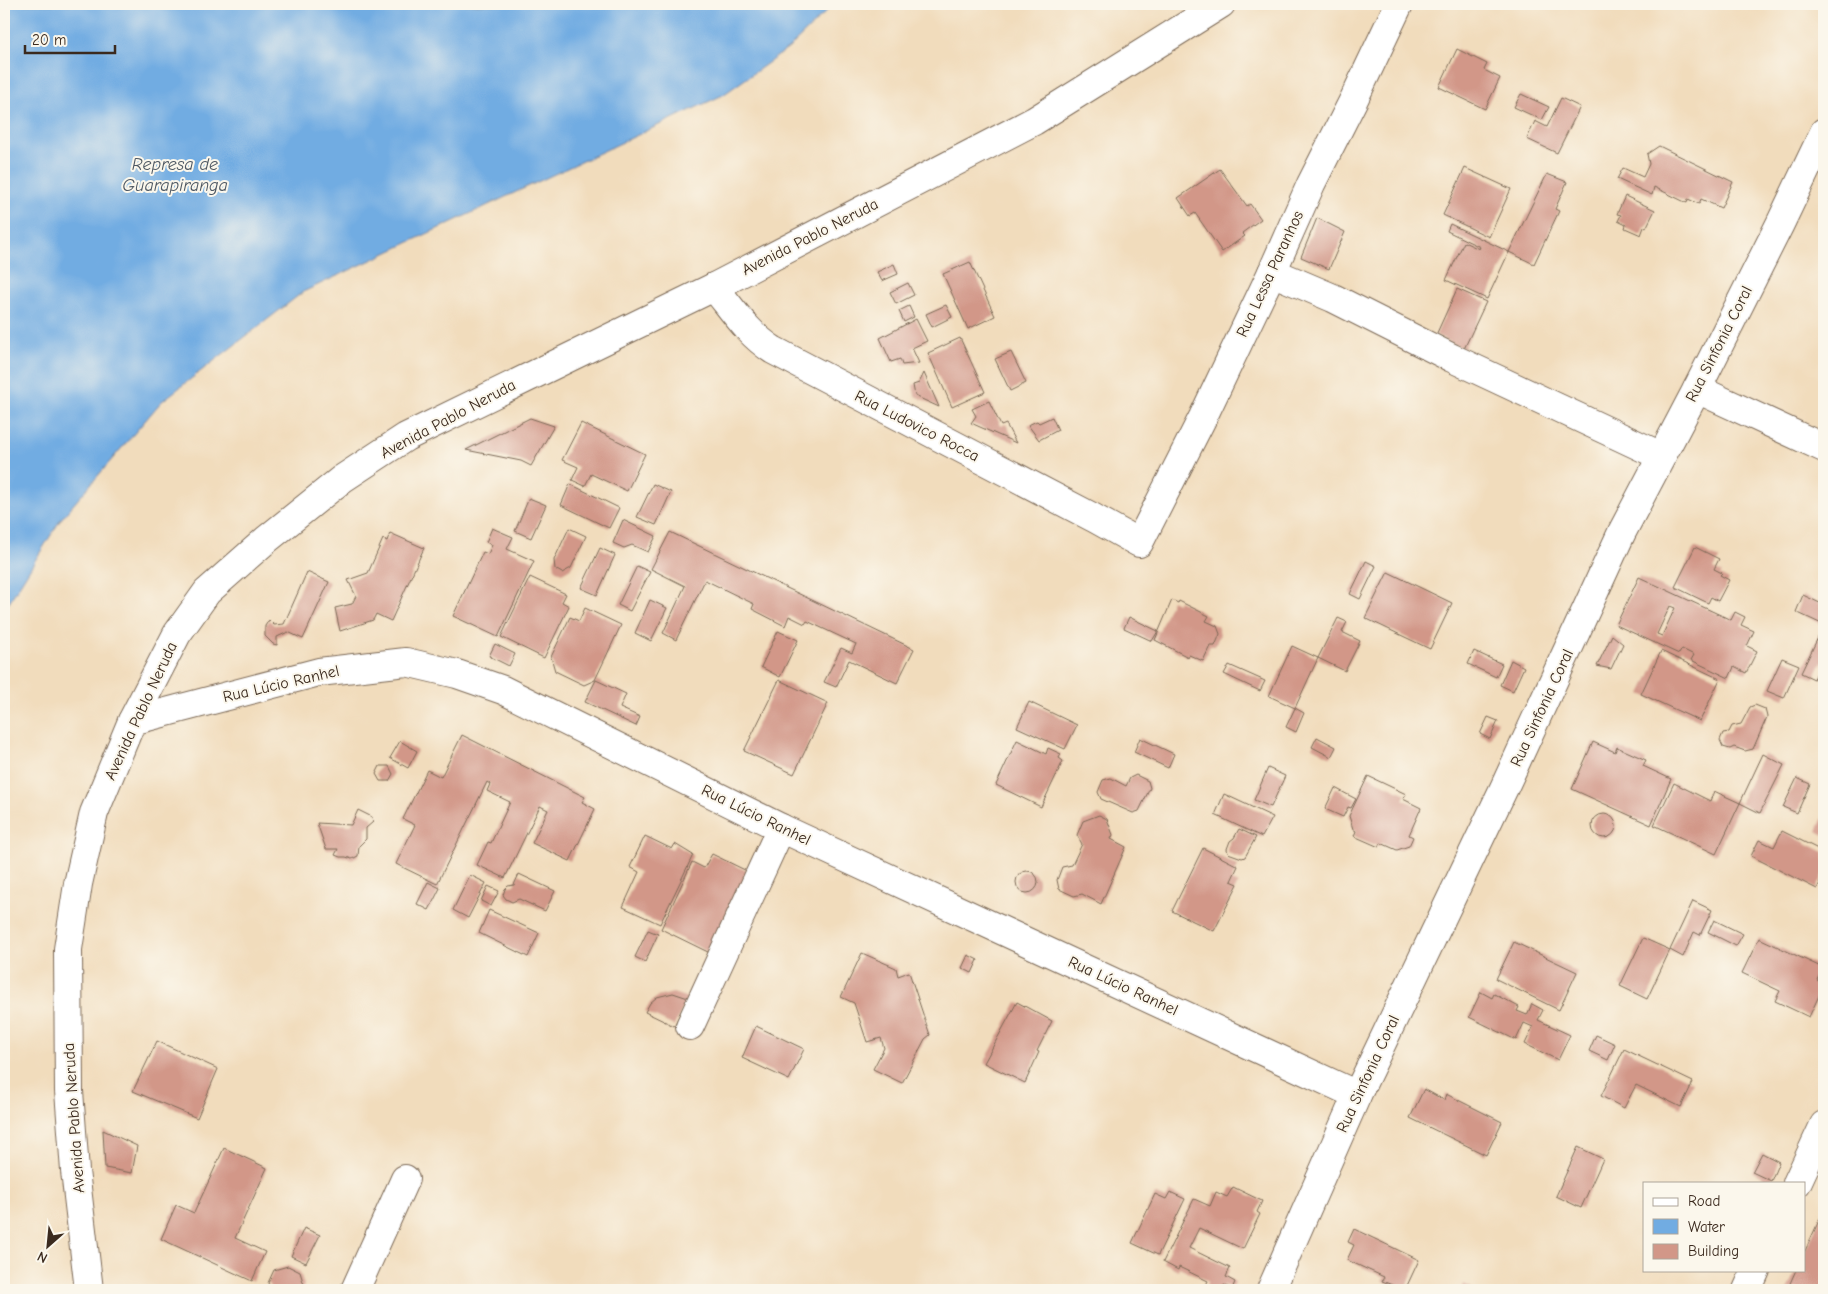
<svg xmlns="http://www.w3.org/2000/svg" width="1828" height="1294" viewBox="0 0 1828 1294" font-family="'Comic Neue',sans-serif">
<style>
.water{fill:#71ace2;stroke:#566b80}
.building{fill:#d29788;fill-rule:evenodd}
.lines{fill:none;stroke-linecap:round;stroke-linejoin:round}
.street-casing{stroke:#7b6855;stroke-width:30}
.street{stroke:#fff;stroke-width:28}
.labels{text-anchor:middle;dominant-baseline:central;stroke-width:4;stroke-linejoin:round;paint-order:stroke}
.street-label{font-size:16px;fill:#3b2a1e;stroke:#fbf7ec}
.water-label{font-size:18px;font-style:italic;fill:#4e5863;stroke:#fbf7ec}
</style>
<rect width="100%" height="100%" fill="#fbf7ec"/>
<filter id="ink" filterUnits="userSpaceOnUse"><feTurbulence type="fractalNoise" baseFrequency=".02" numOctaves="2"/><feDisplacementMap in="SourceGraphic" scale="10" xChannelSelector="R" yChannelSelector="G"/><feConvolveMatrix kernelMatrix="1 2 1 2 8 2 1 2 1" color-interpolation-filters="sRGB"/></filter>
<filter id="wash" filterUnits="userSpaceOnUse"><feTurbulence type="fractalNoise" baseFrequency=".0096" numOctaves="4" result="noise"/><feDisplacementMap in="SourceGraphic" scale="20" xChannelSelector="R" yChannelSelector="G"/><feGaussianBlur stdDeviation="1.12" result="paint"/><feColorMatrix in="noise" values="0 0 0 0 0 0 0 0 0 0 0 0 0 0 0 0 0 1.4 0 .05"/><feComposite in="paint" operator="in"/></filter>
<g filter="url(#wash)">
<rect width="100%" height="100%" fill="#f1dcbc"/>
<path class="water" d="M4,4H834L789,48L723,95L303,292L161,402L61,519L4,610Z"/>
<g id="blocks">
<g class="building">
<path d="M1457,49L1487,64L1484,70L1500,78L1485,109L1439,87Z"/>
<path d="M1521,94L1549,107L1542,120L1514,107Z"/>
<path d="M1561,98L1580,107L1557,153L1527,139L1535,121L1547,127Z"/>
<path d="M1659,146L1733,182L1721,208L1701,199L1699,204L1688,199L1687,203L1654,187L1652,195L1617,179L1623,168L1643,177L1649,164L1647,154Z"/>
<path d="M1465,168L1511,189L1489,237L1443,215Z"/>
<path d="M1220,169L1247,206L1250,204L1261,219L1242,233L1245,236L1222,252L1195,213L1190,216L1178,198Z"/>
<path d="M1547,174L1567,182L1555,209L1559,211L1534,264L1509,252Z"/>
<path d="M1625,196L1655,210L1646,228L1644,227L1641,235L1625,228L1626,225L1618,221L1621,215L1617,214Z"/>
<path d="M1317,218L1345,232L1329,269L1301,257Z"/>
<path d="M1450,224L1509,252L1487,299L1446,280L1464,242L1479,249L1480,247L1447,231Z"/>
<path d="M970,262L995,316L968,329L943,274Z"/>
<path d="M894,264L898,274L882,281L877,272Z"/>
<path d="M908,283L914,295L896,304L890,292Z"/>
<path d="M1457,289L1486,302L1464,349L1436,335Z"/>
<path d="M946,305L952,317L932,327L926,314Z"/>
<path d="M909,306L914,317L904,322L899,311Z"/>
<path d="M916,319L927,341L912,348L919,363L902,365L900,359L891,362L880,338Z"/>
<path d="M960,338L985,392L952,407L928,353Z"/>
<path d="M1011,352L1026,383L1010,391L995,359Z"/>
<path d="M924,373L939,407L915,396L913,385L919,383Z"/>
<path d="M989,401L1001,426L1006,424L1016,443L971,423L976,416L972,409Z"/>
<path d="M1052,417L1058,430L1039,440L1028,425L1037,421L1039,423Z"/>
<path d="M530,418L554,426L531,466L521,461L466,450Z"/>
<path d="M581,423L645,454L627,491L591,474L585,486L572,480L578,467L562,460Z"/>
<path d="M570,484L619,508L609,528L561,505Z"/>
<path d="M653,484L671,492L656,525L637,517Z"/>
<path d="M529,498L546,505L531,538L515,531Z"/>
<path d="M623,520L656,536L648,552L632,545L624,548L613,543Z"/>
<path d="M492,528L513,537L507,549L534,561L498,637L453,616L483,552L488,554L492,545L486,542Z"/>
<path d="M569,528L586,536L571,568L562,573L555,569L554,560Z"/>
<path d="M670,532L914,649L897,683L849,660L836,687L824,682L841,648L852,653L856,644L807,621L805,624L789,616L785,626L752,609L754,604L705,580L676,640L663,633L685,586L651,569Z"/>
<path d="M390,533L424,548L391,621L376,614L373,620L340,631L335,608L352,604L356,596L348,580L368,573L383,539L387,541Z"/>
<path d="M1695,547L1719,559L1714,569L1722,573L1720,575L1729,580L1718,601L1711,597L1708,603L1675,587Z"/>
<path d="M600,548L615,555L597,595L581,588Z"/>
<path d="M1366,561L1376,566L1360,599L1350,594Z"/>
<path d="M637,566L650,572L630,611L618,605Z"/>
<path d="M307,572L329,582L303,639L288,632L277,637V645L273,644L265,636V626L269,620L274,625L284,624Z"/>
<path d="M1388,572L1452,603L1430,649L1365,618Z"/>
<path d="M530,577L566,594L562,602L569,606L544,658L501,637Z"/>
<path d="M1639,577L1731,620L1735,612L1745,617L1741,625L1754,631L1747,646L1757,651L1746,673L1734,667L1729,678L1691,660L1694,655L1682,649L1679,654L1616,625ZM1670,606L1675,608L1662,636L1657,634Z"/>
<path d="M1803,595L1824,605V664L1822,662L1814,679L1801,673L1824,625L1796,612Z"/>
<path d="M650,600L667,608L651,641L635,633Z"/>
<path d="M1172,600L1178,603L1179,601L1209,616L1206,621L1217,626L1220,634L1215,646H1210L1203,661L1189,655L1188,657L1155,640Z"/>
<path d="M585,608L621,625L595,680L584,685L555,671L551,657L570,617L579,621Z"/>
<path d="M1129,617L1158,631L1152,641L1124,628Z"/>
<path d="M1338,618L1347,622L1342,632L1360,641L1345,671L1318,658Z"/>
<path d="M778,631L798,640L780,677L761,667Z"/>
<path d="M1612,635L1623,644L1611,669L1597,666Z"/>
<path d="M495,644L515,654L509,666L489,656Z"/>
<path d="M1292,646L1318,658L1295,708L1269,696Z"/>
<path d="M1474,651L1502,664L1496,677L1468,664Z"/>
<path d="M1661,651L1720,679L1700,721L1641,694Z"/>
<path d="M1782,658L1799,665L1784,698L1767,691Z"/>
<path d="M1511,660L1524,667L1513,691L1500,685Z"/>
<path d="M1229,665L1265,681L1260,691L1224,674Z"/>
<path d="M596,680L626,694L620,708L640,717L636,726L585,702Z"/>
<path d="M779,680L828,703L794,774L744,751Z"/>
<path d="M1029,702L1077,725L1065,749L1017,727Z"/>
<path d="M1755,705L1765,709L1767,717L1753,749L1745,751L1734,747L1730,749L1723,747L1720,740L1723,733L1729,732L1732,726L1741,724L1750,707Z"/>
<path d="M1295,708L1304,713L1296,732L1286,727Z"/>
<path d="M1488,717L1498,721L1490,739L1480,734Z"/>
<path d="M462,735L585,797L582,802L595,809L570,861L532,843L548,810L540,806L505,878L477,865L488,842L491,843L510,802L487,791L490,784L487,782L437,884L396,864L415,825L403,819L427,770L441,777Z"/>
<path d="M1317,737L1336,747L1331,757L1312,747Z"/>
<path d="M1140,738L1174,754L1168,768L1134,752Z"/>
<path d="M1017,740L1046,754L1048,748L1061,754L1059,758L1063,761L1041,807L996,785Z"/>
<path d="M400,741L417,751L408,768L390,758Z"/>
<path d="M1593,742L1615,752L1617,747L1646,760L1643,766L1671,779L1651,825L1572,789Z"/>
<path d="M1763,754L1784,765L1760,813L1740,803Z"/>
<path d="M380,766H389L393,774L389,781H380L376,774Z"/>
<path d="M1268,768L1285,776L1271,807L1254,800Z"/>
<path d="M1136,775L1148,781L1150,788L1139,811L1133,813L1101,799L1098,792L1103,780L1111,778L1126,786L1130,778Z"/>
<path d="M1368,776L1406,794L1403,799L1421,808L1409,835L1413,837L1409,846L1397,850L1381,843L1379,847L1354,836L1356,831L1353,829L1349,816Z"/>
<path d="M1797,778L1810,784L1797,813L1783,807Z"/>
<path d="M1674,783L1710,801L1714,791L1740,803L1716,854L1654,825Z"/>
<path d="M1335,788L1356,799L1351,808L1348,807L1343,817L1325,809Z"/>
<path d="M1224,794L1273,817L1262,837L1215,815Z"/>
<path d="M358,810L372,817L373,822L366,828V839L359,846L358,856L352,859L346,857H340L335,855L338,849H326L317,823L351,825Z"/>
<circle cx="1604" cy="826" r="12"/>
<path d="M1099,815L1107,819L1113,835L1111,839L1126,847L1101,904L1082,894L1074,896L1059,889L1057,880L1062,867L1072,865L1082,844L1077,835L1083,821Z"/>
<path d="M1824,815V835L1817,831Z"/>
<path d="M1239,829L1256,837L1245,857L1242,858L1228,853L1227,849L1230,841L1234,838Z"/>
<path d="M1782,831L1824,852V874L1817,889L1751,856L1759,840L1774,847Z"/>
<path d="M645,836L672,849L675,844L693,855L660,924L623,907L639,872L630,867Z"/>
<path d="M1203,848L1238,866L1231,881L1238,884L1214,931L1172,911Z"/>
<path d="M712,854L749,872L710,953L661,929L692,862L704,868Z"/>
<circle cx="1027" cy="882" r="11"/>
<path d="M519,874L555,891L545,911L519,899L512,902L506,899L503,895L505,889L508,886L514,885Z"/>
<path d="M470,875L486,883L468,918L453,910Z"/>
<path d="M428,882L440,888L429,910L417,904Z"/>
<path d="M488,886L499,891L491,906L481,901Z"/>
<path d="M1693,901L1712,910L1700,935L1694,932L1683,957L1670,950L1647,999L1620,986L1643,938L1670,950Z"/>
<path d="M489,910L539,933L528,957L479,933Z"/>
<path d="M1714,920L1743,934L1736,946L1708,932Z"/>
<path d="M648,930L658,934L645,962L635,957Z"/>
<path d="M1759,938L1823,968L1817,980L1824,985L1809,1017L1775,1001L1780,991L1742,973Z"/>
<path d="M1514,942L1577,972L1559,1010L1496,979Z"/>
<path d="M862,953L896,968L898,976L909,972L930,1035L925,1039L902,1083L873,1069L884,1048L881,1038L867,1042L854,1003L841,997Z"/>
<path d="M968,955L978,960L972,973L962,968Z"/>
<path d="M1481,992L1492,998L1494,994L1519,1007L1517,1011L1527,1015L1532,1004L1543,1010L1538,1020L1570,1035L1558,1060L1525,1044L1533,1027L1524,1023L1516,1040L1469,1017Z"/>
<path d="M673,993L688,998L674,1026L645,1012L650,1003L657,997Z"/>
<path d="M1017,1002L1052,1021L1037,1051L1039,1052L1025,1083L984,1063Z"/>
<path d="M756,1026L804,1049L789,1080L742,1058Z"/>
<path d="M1596,1035L1615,1044L1608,1060L1589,1051Z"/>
<path d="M157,1041L218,1069L197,1118L133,1091Z"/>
<path d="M1624,1049L1693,1082L1681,1107L1636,1085L1624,1108L1601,1096Z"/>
<path d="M1424,1089L1444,1100L1446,1094L1502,1122L1486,1155L1410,1118Z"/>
<path d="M103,1130L137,1146L132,1173L105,1168Z"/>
<path d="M1578,1147L1603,1159L1581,1208L1556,1196Z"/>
<path d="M224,1148L267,1168L235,1238L265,1252L252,1281L161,1239L176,1205L194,1213Z"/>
<path d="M1762,1153L1779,1162L1771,1181L1752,1172Z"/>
<path d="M1233,1187L1262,1201L1257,1212L1260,1214L1243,1249L1199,1228L1189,1248L1230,1268L1226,1277L1235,1282L1232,1289L1224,1285L1221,1290H1213L1205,1287L1208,1281L1179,1267L1178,1270L1163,1262L1194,1199L1210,1206L1216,1192L1227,1197Z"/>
<path d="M1170,1192L1185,1199L1158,1255L1132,1243L1155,1194L1166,1199Z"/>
<path d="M1822,1214L1824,1215V1290H1787L1796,1270H1804V1253Z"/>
<path d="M304,1228L320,1235L306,1263L291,1256Z"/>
<path d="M1354,1229L1419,1260L1405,1290L1382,1281L1384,1277L1347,1260L1354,1245L1348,1242Z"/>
<path d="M288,1266L300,1272L304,1285L302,1290H271L268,1283L274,1270Z"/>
<path d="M1464,1284L1472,1288L1471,1290H1462Z"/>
</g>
</g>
</g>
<g filter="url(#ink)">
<use href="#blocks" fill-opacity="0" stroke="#7b6855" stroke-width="1"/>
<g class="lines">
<g class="street-casing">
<g id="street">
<path d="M1272,272L1333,298L1452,358L1661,456"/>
<path d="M714,287C733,310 748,334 773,350L1094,518L1139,543L1203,417L1272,272L1311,184L1354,99L1399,4"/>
<path d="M1697,389L1824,448"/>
<path d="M132,721L319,672L406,662L457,674L503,690L781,828L1357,1095"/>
<path d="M690,1026L781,828"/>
<path d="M1797,1183L1824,1125"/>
<path d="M89,1290L75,1171L69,1091L68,949L78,884L94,813L132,721L177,634L207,592L266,540L342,479L406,437L714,287L1034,121L1221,4"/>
<path d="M355,1290L405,1179"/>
<path d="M1271,1290L1357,1095L1504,788L1622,532L1697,389L1780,224L1824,132"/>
<path d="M1747,1290L1756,1270"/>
</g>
</g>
<use href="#street" class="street"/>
</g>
</g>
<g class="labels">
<g class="street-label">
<text transform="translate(810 237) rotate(-27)">Avenida Pablo Neruda</text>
<text transform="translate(1270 274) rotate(-65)">Rua Lessa Paranhos</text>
<text transform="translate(1719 344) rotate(-63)">Rua Sinfonia Coral</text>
<text transform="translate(448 419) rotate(-28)">Avenida Pablo Neruda</text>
<text transform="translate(917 426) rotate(27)">Rua Ludovico Rocca</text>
<text transform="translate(281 684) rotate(-13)">Rua Lúcio Ranhel</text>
<text transform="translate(1542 708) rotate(-65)">Rua Sinfonia Coral</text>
<text transform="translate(141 711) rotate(-65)">Avenida Pablo Neruda</text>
<text transform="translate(756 815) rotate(26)">Rua Lúcio Ranhel</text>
<text transform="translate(1123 986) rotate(25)">Rua Lúcio Ranhel</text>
<text transform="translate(1368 1074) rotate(-65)">Rua Sinfonia Coral</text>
<text transform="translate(74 1118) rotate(-94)">Avenida Pablo Neruda</text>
</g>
<g class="water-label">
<text x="175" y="164">Represa de<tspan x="175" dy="21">Guarapiranga</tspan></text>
</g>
</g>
<rect width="1828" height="1294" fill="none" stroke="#fbf7ec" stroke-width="20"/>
<rect x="1643" y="1182" width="162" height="90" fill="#fbf7ec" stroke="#aea59a"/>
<rect x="1653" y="1198" width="25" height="8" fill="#ffffff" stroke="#aea59a"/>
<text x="1688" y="1206" font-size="15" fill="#3b2a1e">Road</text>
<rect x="1653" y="1219" width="25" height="15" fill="#71ace2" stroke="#aea59a"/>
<text x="1688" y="1232" font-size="15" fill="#3b2a1e">Water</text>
<rect x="1653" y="1244" width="25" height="15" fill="#d29788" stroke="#aea59a"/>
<text x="1688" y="1256" font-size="15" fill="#3b2a1e">Building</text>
<g transform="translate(48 1246) rotate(207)" stroke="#fbf7ec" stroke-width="4" paint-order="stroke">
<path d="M0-4L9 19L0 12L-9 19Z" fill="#3b2a1e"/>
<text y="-8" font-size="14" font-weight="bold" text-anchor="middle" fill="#3b2a1e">N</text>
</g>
<path d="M25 45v8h90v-8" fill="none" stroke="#3b2a1e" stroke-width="2.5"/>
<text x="32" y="45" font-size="15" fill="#3b2a1e" stroke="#fbf7ec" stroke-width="4" paint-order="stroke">20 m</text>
</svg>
